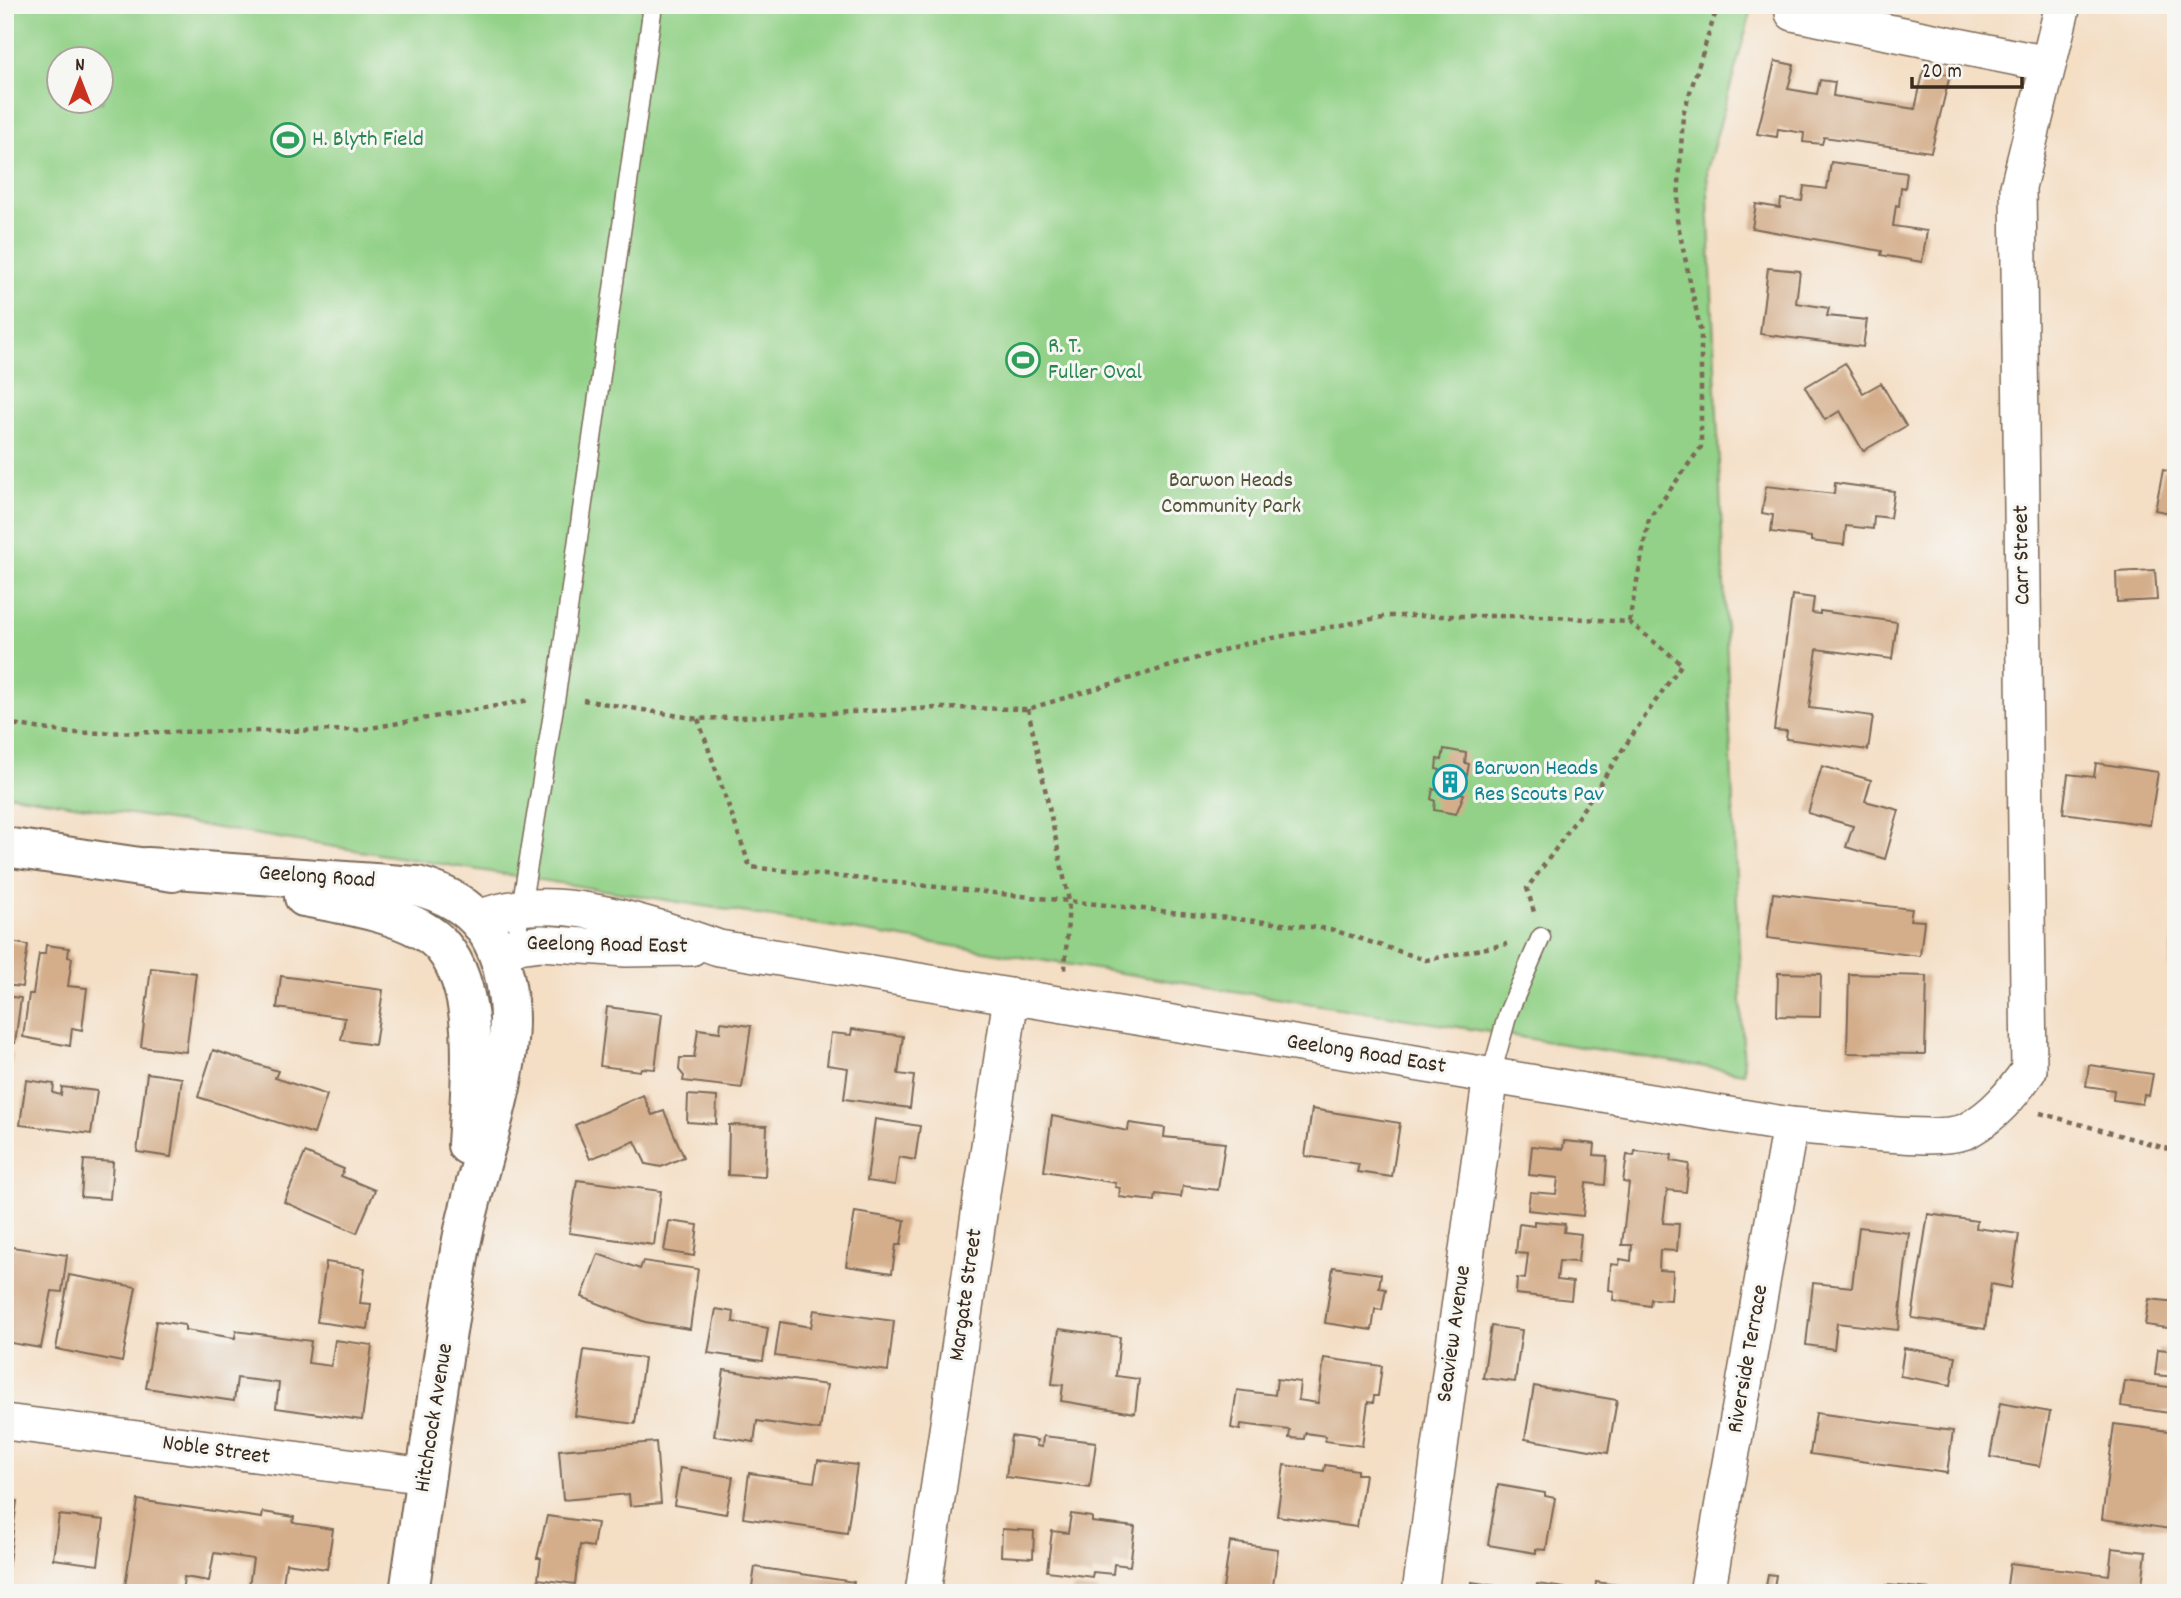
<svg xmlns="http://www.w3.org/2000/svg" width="2181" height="1598" viewBox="0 0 2181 1598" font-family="Dekko,sans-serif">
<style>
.green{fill:#92d187;stroke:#667e52;stroke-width:2;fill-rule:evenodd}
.building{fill:#d4ae8b}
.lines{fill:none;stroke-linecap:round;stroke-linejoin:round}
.service-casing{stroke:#7c6958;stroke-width:21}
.minor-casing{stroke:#7c6958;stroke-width:38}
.tertiary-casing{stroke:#7c6958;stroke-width:42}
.path{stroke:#7c6958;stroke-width:4.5;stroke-dasharray:5 5;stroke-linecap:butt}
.service{stroke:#fff;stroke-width:18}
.minor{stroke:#fff;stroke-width:35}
.tertiary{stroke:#fff;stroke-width:38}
.labels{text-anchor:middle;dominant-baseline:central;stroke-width:6;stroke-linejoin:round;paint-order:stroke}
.leisure-label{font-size:23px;fill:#27864d;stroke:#f6f6f2;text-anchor:start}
.park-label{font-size:23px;fill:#515438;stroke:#f6f6f2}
.street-label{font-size:23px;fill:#3b2a1e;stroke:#f6f6f2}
.culture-label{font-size:23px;fill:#0d838f;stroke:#f6f6f2;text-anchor:start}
</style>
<rect width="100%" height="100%" fill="#f6f6f2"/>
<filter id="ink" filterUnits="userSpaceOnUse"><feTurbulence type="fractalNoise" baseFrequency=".0143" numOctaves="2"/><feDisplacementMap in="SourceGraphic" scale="14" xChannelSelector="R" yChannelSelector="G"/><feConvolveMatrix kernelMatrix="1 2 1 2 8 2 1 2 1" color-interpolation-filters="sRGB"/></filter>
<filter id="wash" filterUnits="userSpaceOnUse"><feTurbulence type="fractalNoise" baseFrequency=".00686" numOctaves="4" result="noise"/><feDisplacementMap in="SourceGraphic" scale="28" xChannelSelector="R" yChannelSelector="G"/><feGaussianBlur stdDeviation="1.57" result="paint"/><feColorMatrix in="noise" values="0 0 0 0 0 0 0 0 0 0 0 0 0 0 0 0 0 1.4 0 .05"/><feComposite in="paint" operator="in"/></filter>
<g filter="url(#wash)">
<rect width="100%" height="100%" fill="#f4dec4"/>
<path class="green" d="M5,5H1753L1707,170L1744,1073L5,794ZM60,60H102V102H60Z"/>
<g id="blocks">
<g class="building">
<path d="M1775,61L1794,65L1788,89L1817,94L1820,80L1835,82L1833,96L1915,109L1924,69L1950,75L1931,152L1824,137L1822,144L1803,142L1804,133L1778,129L1777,137L1757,134Z"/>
<path d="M1831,162L1907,173L1905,188L1901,187L1899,206L1896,205L1893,226L1927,231L1922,262L1881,255L1882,251L1752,228L1756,204L1780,208L1781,199L1802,201L1804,186L1827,189Z"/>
<path d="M1768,268L1800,271L1796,303L1829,308L1827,316L1867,320L1863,347L1760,334Z"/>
<path d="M1845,363L1863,393L1881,383L1906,426L1863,451L1840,411L1825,420L1805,387Z"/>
<path d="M2163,470L2176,473V514L2155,510Z"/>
<path d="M1835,483L1894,491L1890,518L1874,516L1873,529L1846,526L1844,545L1811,541V537L1771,532L1773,515L1762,513L1766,486L1834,494Z"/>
<path d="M2155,570L2157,600L2117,602L2116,572Z"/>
<path d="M1792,595L1814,598L1812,613L1820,614V611L1897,622L1892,659L1817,649L1809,708L1873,716L1868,750L1786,739L1787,731L1774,730Z"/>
<path d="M1444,749L1466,753L1465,763L1469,764L1467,775L1463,774L1460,793L1464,794L1456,814L1434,810L1435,801L1431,799L1433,789L1437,790L1440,770L1436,769L1437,759L1442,760Z"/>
<path d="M2096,763L2158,772L2150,825L2063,813L2068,774L2094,777Z"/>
<path d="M1822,766L1871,780L1865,801L1899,810L1885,859L1846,847L1853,826L1808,813Z"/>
<path d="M1773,893L1912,909L1910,920L1924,921L1920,956L1767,938Z"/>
<path d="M2173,932H2176V969L2169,968Z"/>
<path d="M5,941L28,945L22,987L5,985Z"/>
<path d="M46,945L69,948L68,957L72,958L68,986L87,988L82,1030L72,1028L70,1046L23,1037L29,994H33L39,954H45Z"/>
<path d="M151,968L196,973L186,1052L141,1047Z"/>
<path d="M1778,973L1821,974L1820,1017L1777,1016Z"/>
<path d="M1849,974L1927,976L1925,1054L1847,1053Z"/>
<path d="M281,976L383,990L375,1045L341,1040L345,1018L277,1008Z"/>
<path d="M5,996L21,998L15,1043L5,1041Z"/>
<path d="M607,1007L662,1014L655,1069L641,1068L640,1071L600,1066Z"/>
<path d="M721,1022L751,1026L742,1088L683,1081L684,1076L679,1070L680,1058H694L698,1029L720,1032Z"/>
<path d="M852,1029L903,1036L898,1074L914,1076L910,1108L844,1099L848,1068L827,1065L831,1033L851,1035Z"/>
<path d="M213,1050L278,1071L275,1078L327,1095L314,1134L198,1097Z"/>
<path d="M5,1053L13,1054L7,1095H5Z"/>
<path d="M2089,1065L2153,1074L2149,1096L2144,1095L2142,1104L2113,1100L2114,1090L2086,1086Z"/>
<path d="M147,1073L182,1078L171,1157L137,1152Z"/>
<path d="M26,1080L54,1084L53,1093L61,1095L62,1087L97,1091L91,1134L20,1125Z"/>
<path d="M643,1095L652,1115L664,1111L684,1157L661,1167L646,1164L635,1141L590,1159L575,1125Z"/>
<path d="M688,1095L717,1097L716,1124L687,1122Z"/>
<path d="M1312,1109L1400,1123L1392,1177L1357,1172L1359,1164L1305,1156Z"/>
<path d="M1052,1116L1128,1131L1129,1123L1165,1128L1164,1137L1225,1143L1218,1190L1183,1186L1181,1197L1156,1194L1155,1201L1119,1197L1120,1188L1115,1187L1116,1183L1044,1171Z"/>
<path d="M875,1119L920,1126L915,1160L899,1157L895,1185L867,1181Z"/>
<path d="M729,1125L767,1126L765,1177L728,1175Z"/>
<path d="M1564,1141L1595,1144L1594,1155L1607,1156L1605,1185L1586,1183L1583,1216L1528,1210L1530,1192L1556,1194L1558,1178L1529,1175L1532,1146L1563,1149Z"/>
<path d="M1635,1151L1672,1155L1671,1161L1689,1164L1686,1192L1667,1190L1663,1223L1679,1224L1677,1251L1660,1250L1659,1270L1673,1271L1671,1300L1651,1299L1650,1306L1613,1300L1614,1291L1609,1290L1611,1264L1619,1265L1620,1259L1631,1261L1632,1245H1622L1629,1183L1623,1182L1627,1155L1634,1156Z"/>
<path d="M305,1153L344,1169L341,1176L375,1190L357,1233L284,1202Z"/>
<path d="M84,1160L113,1162L110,1199L81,1197Z"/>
<path d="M577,1180L661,1191L654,1245L569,1233Z"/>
<path d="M855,1212L905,1220L901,1245H896L892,1273L846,1266Z"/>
<path d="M1928,1214L1977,1221L1976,1228L2019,1234L2011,1288L1991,1284L1985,1329L1912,1318Z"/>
<path d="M669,1221L698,1225L694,1256L664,1251Z"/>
<path d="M1534,1221L1565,1224L1564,1232L1581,1234L1578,1262L1559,1261L1557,1280L1573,1282L1571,1300L1516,1294L1517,1278L1525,1279L1528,1254L1516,1253L1519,1224L1534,1226Z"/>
<path d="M1859,1227L1909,1233L1898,1330L1837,1323L1834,1349L1806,1345L1813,1283L1852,1287Z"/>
<path d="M5,1246L67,1255L62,1292L52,1291L41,1348L5,1342Z"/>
<path d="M598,1254L640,1269L643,1261L698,1269L690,1329L645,1322L582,1297Z"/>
<path d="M326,1262L365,1268L360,1303L371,1304L368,1329L317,1322Z"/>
<path d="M1333,1267L1381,1274L1379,1288L1386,1289L1382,1310L1375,1309L1372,1330L1325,1323Z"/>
<path d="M69,1275L136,1287L122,1362L56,1349Z"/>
<path d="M2149,1299L2176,1302V1329L2145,1325Z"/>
<path d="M716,1309L734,1312L733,1322L768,1328L763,1361L708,1353Z"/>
<path d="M814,1310L894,1321L888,1371L775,1356L780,1322L811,1327Z"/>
<path d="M156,1321L185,1325V1330L235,1338L236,1331L311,1341L308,1363L331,1366L335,1340L372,1345L362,1420L276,1408L279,1383L237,1378L234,1401L146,1388Z"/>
<path d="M1491,1326L1522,1330L1515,1382L1483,1378Z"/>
<path d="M1059,1329L1120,1337L1116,1376L1139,1379L1135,1413L1061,1401L1063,1385L1052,1384Z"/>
<path d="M1904,1348L1956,1356L1951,1385L1900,1376Z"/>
<path d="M2158,1349L2176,1351V1377L2155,1375Z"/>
<path d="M584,1350L644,1358L635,1424L575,1416Z"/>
<path d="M1324,1358L1382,1366L1378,1396H1374L1373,1403L1368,1402L1362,1446L1325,1441L1326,1436L1305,1433L1304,1439L1289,1438L1290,1430L1241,1424L1240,1430L1231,1428L1237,1390L1275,1395L1277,1379L1300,1382L1298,1400L1318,1403Z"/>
<path d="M724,1370L827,1385L820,1430L757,1421L754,1442L714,1436Z"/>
<path d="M2125,1381L2176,1388V1414L2121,1406Z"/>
<path d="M1534,1386L1617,1400L1608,1453L1525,1439Z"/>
<path d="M2000,1403L2050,1412L2040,1466L1990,1457Z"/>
<path d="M1816,1413L1953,1431L1947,1473L1810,1454Z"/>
<path d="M2114,1424L2176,1432V1511L2170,1529L2102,1519Z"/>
<path d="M1011,1436L1037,1440L1036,1446L1042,1447L1043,1436L1096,1442L1090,1488L1006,1477Z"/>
<path d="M656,1442L661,1503L630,1506L629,1494L563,1500L559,1450Z"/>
<path d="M818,1460L857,1465L847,1533L743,1518L749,1473L814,1482Z"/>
<path d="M1284,1465L1324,1471L1325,1465L1357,1470V1474H1365L1357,1527L1277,1516Z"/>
<path d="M680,1468L733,1477L726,1514L674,1505Z"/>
<path d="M1498,1485L1545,1493V1496L1555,1498L1546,1550L1536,1549V1553L1488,1545Z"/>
<path d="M5,1499L17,1501L7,1577L5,1576Z"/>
<path d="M138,1500L262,1518L263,1512L294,1517L293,1523L333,1529L327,1569L286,1563L282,1591L249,1586L253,1559L214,1553L209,1581L184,1577L182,1593H124Z"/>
<path d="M1071,1514L1092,1517V1522L1135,1527L1130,1566L1114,1564L1113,1574L1093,1572L1092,1577L1047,1571L1052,1531L1068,1533Z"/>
<path d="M59,1515L104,1520L98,1565L53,1559Z"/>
<path d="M547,1516L597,1523L593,1547L580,1545L575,1584L538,1579L541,1558H537Z"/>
<path d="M1002,1529L1034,1531L1033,1558L1001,1556Z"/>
<path d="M1230,1542L1278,1549L1272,1593L1223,1589Z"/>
<path d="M2112,1548L2146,1552L2141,1593H2006L2010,1563L2109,1575Z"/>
<path d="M755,1567L854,1582L852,1593H751Z"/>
<path d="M1768,1574L1776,1575L1774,1587L1803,1593H1765Z"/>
<path d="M1472,1582L1528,1591V1593H1470Z"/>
<path d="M1596,1582L1625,1586L1624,1593H1595Z"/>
<path d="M1537,1584L1565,1588V1593H1535Z"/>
<path d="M1887,1585L1930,1589V1593H1886Z"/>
<path d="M1073,1588L1098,1591V1593H1072Z"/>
</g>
</g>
</g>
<g filter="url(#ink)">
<use href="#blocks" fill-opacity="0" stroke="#7c6958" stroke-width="2"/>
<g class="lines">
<g class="service-casing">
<g id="service">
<path d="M515,944L556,695L653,5"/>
<path d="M1491,1075L1508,1013L1541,937"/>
</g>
</g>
<g class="minor-casing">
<g id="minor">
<path d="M1793,13L2048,64"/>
<path d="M479,918C552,888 648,924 719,948L1790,1125C1827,1127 1940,1145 1968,1130C1995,1115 2012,1094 2029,1070L2018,187L2063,5"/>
<path d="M495,949L541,943L626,949L691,948"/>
<path d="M5,1422L426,1476"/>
<path d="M923,1593L1011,997"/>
<path d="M1420,1593L1491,1075"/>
<path d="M1707,1593L1790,1125"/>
</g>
</g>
<g class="tertiary-casing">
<g id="tertiary">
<path d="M5,847L173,872"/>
<path d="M147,867L417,886C478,902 502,939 508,1001C516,1073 474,1172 461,1245C441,1361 426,1477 409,1593"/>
<path d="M304,897C343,904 417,915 443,947C482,994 470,1087 467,1145"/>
</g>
</g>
<g class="path">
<path d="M1747,5L1757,7"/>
<path d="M1629,622L1649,519L1701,447V333L1677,220L1683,114L1718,5"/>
<path d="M583,700L698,719L938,708L1028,709L1247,643L1388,616H1540L1629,622L1682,664C1628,737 1582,816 1527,888L1534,912"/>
<path d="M1028,709L1069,901L1065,970"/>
<path d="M698,719L750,867L1330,929L1426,960L1507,944"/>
<path d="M5,723L69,733L359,730L530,700"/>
<path d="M2040,1113L2176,1151"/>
</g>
<use href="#service" class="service"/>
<use href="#minor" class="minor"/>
<use href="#tertiary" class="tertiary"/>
</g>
</g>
<defs>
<g id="stadium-ring" transform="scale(1.75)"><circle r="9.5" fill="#f6f6f2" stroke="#2e9e5b" stroke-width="1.5"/><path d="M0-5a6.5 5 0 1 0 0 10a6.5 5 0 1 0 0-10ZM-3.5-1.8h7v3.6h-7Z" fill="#2e9e5b"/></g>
<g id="building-ring" transform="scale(1.75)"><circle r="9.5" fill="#f6f6f2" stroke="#0f9aa8" stroke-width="1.5"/><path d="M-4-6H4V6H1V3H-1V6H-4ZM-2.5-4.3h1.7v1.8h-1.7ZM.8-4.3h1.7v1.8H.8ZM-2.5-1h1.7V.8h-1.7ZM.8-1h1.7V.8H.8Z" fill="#0f9aa8"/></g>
</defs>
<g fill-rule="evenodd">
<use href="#stadium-ring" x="288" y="140"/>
<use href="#stadium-ring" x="1023" y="360"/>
<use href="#building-ring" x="1450" y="782"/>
</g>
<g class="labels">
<g class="leisure-label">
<text x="312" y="140">H. Blyth Field</text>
<text x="1048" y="347">R. T.<tspan x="1048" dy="26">Fuller Oval</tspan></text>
</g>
<g class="park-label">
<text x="1231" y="481">Barwon Heads<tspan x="1231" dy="26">Community Park</tspan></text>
</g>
<g class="street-label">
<text transform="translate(2023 555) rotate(-91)">Carr Street</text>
<text transform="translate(317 878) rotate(4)">Geelong Road</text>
<text transform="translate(607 946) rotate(1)">Geelong Road East</text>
<text transform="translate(1366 1055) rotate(9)">Geelong Road East</text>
<text transform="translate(967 1295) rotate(-82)">Margate Street</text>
<text transform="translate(1455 1334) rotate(-82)">Seaview Avenue</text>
<text transform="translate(1749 1359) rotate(-80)">Riverside Terrace</text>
<text transform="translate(435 1418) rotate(-81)">Hitchcock Avenue</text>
<text transform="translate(216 1451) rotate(8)">Noble Street</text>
</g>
<g class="culture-label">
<text x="1474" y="769">Barwon Heads<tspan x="1474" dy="26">Res Scouts Pav</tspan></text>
</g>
</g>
<rect width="2181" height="1598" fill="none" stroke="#f6f6f2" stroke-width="28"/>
<g transform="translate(80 80)"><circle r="33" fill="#f6f6f2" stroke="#aba49d" stroke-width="2"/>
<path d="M0-5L12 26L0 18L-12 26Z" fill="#c8321e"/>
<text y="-10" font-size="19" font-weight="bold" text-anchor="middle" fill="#3b2a1e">N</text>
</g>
<path d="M1912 77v10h110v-10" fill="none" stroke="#3b2a1e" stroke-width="3.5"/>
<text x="1922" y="77" font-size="21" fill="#3b2a1e" stroke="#f6f6f2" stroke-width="5" paint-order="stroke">20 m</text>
</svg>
